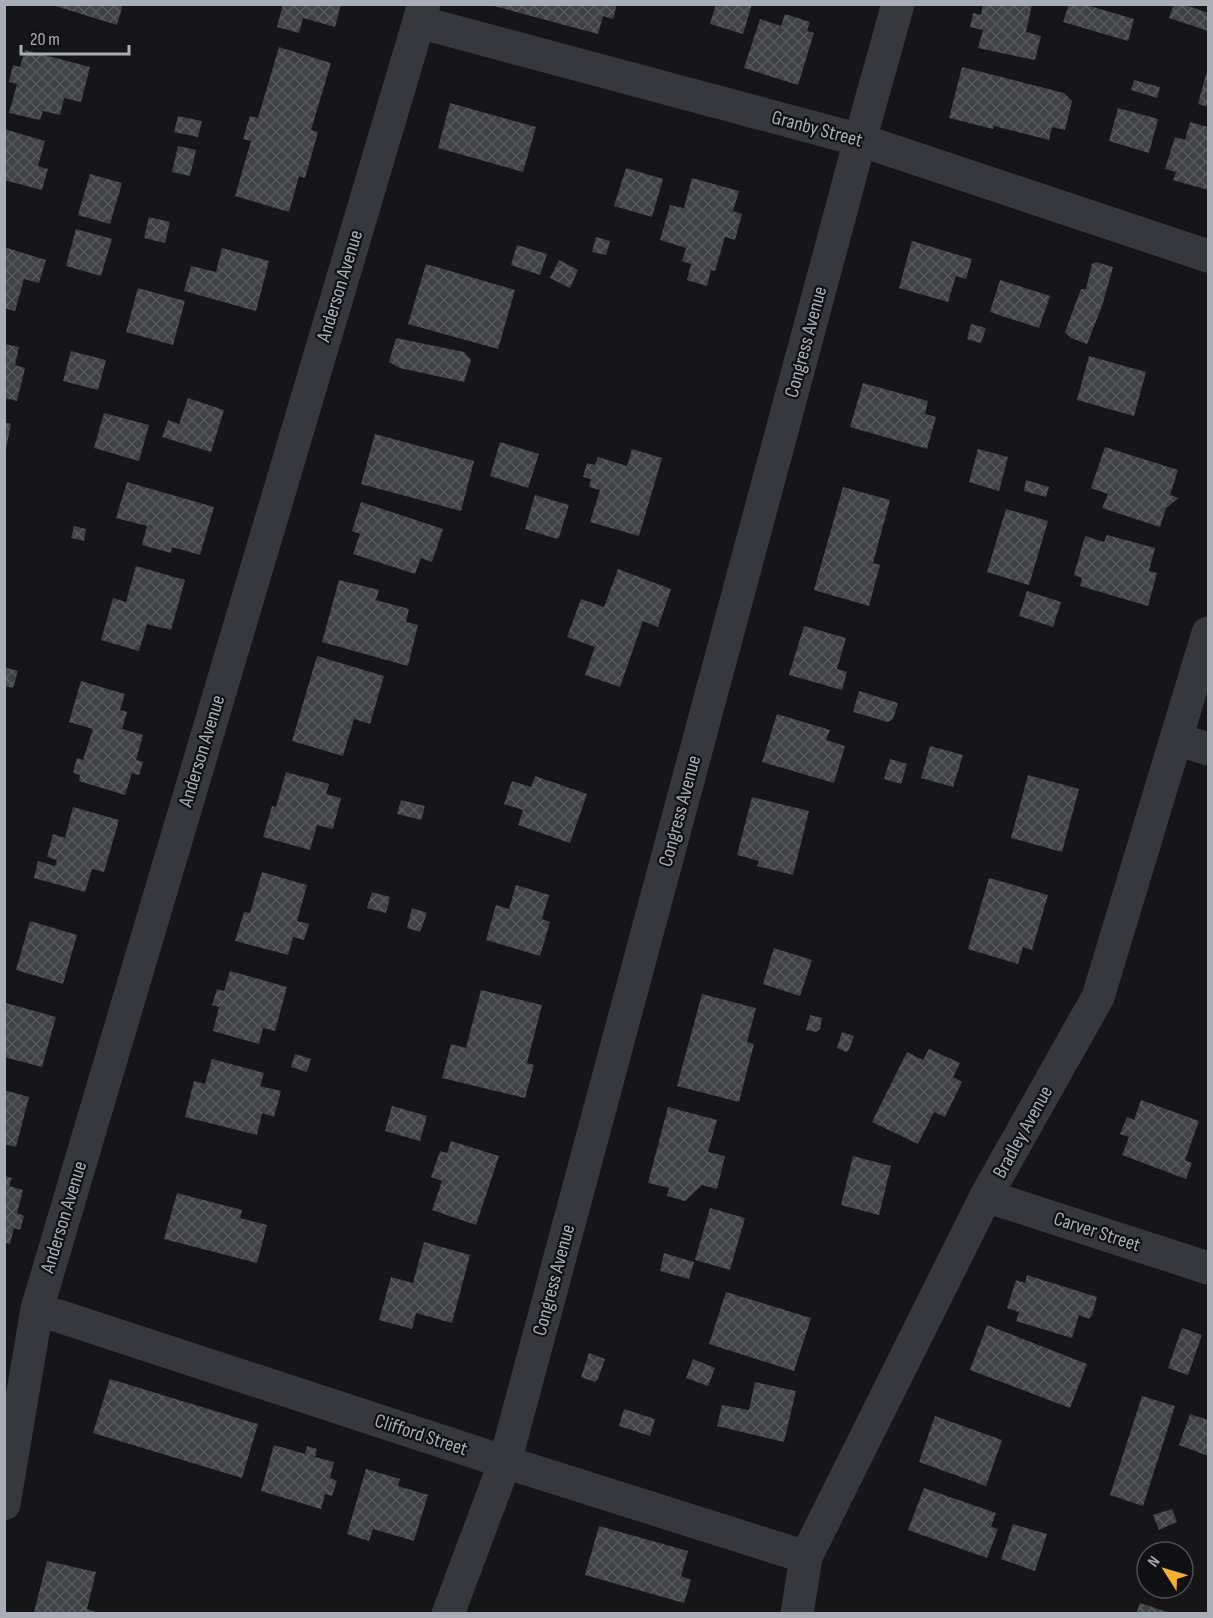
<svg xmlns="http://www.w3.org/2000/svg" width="1213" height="1618" viewBox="0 0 1213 1618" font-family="'Sofia Sans Condensed',sans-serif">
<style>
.building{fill:url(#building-cross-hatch)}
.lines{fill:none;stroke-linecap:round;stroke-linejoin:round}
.minor{stroke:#37383d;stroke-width:33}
.tertiary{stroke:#37383d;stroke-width:33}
.labels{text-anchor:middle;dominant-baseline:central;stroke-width:4.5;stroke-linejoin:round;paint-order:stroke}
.street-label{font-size:20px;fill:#a8adb8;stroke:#111113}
</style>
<defs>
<pattern id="building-cross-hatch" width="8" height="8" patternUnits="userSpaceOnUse" patternTransform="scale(1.5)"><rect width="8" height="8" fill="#404145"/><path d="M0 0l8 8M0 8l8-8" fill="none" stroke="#595a5e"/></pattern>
</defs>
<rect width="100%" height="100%" fill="#161618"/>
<g class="building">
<path d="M49,4H123L117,25Z"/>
<path d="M283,4H341L335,27L303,18L299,33L277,27Z"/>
<path d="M487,4H617L613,19L603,16L598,34Z"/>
<path d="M716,4H752L743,34L710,24Z"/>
<path d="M983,4H1032L1026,32L1041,36L1035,60L978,48L983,30L970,27L973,13L981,15Z"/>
<path d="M1069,4H1083L1134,19L1128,41L1063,22Z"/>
<path d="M1174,4H1183L1208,13V31L1169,18Z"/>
<path d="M785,14L810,22L807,31L814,33L798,85L744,68L760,19L781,26Z"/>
<path d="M279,47L331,63L311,130L318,132L305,178L299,176L289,212L235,196L251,141L243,139L250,116L258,118Z"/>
<path d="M25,50L90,67L81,102L64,98L60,115L43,111L40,120L9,113L17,84L9,82L13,65L20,67Z"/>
<path d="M962,67L1064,93L1072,101L1065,130L1052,127L1049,140L994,126L993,129L949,118Z"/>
<path d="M1208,67V107L1198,104Z"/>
<path d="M1134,80L1160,87L1157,98L1131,90Z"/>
<path d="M450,103L536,127L523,172L438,148Z"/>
<path d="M1118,108L1158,119L1149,153L1109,141Z"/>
<path d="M178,116L202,121L198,137L174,132Z"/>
<path d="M1190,122L1208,127V190L1173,180L1176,172L1165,169L1175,137L1185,140Z"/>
<path d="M4,129L45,141L38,166L48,169L42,190L4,180Z"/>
<path d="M178,146L196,150L190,176L172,172Z"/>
<path d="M626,168L663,179L652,217L614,206Z"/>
<path d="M90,174L122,183L110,224L78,215Z"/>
<path d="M692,178L739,191L733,211L742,214L735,240L725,237L715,271L711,270L707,286L687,280L691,264L682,261L686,248L660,240L670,205L684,208Z"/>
<path d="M149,217L170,222L165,243L144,238Z"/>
<path d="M76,229L112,239L101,276L66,266Z"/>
<path d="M596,237L610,241L606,255L592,252Z"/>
<path d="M912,241L972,259L966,279L956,276L948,302L899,288Z"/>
<path d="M517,245L547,254L540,275L511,265Z"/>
<path d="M4,247L46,260L39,283L24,279L15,311L4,308Z"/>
<path d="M222,248L269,261L256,311L184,291L191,266L216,272Z"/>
<path d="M559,260L578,270L570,288L550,278Z"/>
<path d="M1096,262L1113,267L1102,306L1087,344L1071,338L1065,332L1081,289H1086L1092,264Z"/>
<path d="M426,264L515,290L498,349L408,324Z"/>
<path d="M1000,280L1050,296L1039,328L990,312Z"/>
<path d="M138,288L185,301L173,345L126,332Z"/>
<path d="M971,324L986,328L981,343L967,339Z"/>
<path d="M396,338L464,352L471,360L464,382L400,368L389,362Z"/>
<path d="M4,344L19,347L15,365L25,368L17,401L4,398Z"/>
<path d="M71,351L106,360L98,390L63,381Z"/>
<path d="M1089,356L1146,372L1134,416L1077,400Z"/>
<path d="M863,383L928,401L925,414L936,417L927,449L850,427Z"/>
<path d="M188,398L224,410L211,452L162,437L168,420L179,424Z"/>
<path d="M104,413L149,425L139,461L94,448Z"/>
<path d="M4,422L11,424L6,449H4Z"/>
<path d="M375,434L474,461L461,511L361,484Z"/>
<path d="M500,442L539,454L528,488L490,476Z"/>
<path d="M1105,447L1178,470L1170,495L1179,498L1166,508L1160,527L1102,508L1108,494L1091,488Z"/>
<path d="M632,449L662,458L639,536L590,522L600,490L589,487L591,479L583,477L587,463L595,465L598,457L627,466Z"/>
<path d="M978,449L1008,457L999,491L969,482Z"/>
<path d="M1026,480L1049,487L1046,497L1024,491Z"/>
<path d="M127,482L214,507L200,555L172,547L171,553L142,545L147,526L116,518Z"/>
<path d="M843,487L890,500L873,563L880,565L869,606L814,590Z"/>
<path d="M535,495L569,505L559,537L557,539L525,529Z"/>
<path d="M361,502L443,529L432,562L421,558L415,574L353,554L360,534L352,531Z"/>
<path d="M1006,509L1048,521L1029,585L987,572Z"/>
<path d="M74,526L86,529L84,541L71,538Z"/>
<path d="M1107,535L1155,548L1149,571L1157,573L1148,606L1080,586L1082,578L1074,575L1085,536L1104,542Z"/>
<path d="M136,566L185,580L171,630L147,624L139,651L101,640L113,598L126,602Z"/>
<path d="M618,569L671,589L658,627L643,621L620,687L585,675L595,647L567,637L581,599L604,607Z"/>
<path d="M339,580L379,590L376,600L409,609L406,622L418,625L408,666L322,642Z"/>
<path d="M1027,591L1061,602L1053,627L1019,616Z"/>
<path d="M804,626L846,638L837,669L847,672L842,690L789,675Z"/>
<path d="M317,656L384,676L370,724L354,719L343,756L292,741Z"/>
<path d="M4,667L18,671L13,688L4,686Z"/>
<path d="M81,681L125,694L120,710L127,712L122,729L143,735L136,760L143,762L139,775L132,773L125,795L79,781L80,775L73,773L77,758L83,760L93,729L69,722Z"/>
<path d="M859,691L898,703L893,719L888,722L853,712Z"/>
<path d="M777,714L830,730L826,740L845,746L834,783L762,762Z"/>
<path d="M930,746L963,755L953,787L921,778Z"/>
<path d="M890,759L907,764L901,784L884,779Z"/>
<path d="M286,772L329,784L326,794L341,798L333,829L317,825L310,850L263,837L272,806L276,807Z"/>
<path d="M1028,775L1079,789L1062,852L1011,838Z"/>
<path d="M535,776L587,794L570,843L518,825L523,810L504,804L512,781L531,787Z"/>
<path d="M752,797L809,811L793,875L757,866L759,861L737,855Z"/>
<path d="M401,800L425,806L421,820L397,814Z"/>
<path d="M73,807L119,820L104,872L92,869L85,892L34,878L38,861L55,866L57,860L47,857L53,834L65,838Z"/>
<path d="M262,872L307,885L297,921L309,924L304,940L293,937L288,955L235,941L244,912L250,913Z"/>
<path d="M989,878L1048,895L1032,950L1023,947L1018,964L968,949Z"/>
<path d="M516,885L549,895L542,919L550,922L540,956L486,940L496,905L509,909Z"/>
<path d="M372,892L390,897L386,913L367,908Z"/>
<path d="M412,908L427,913L420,932L407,928Z"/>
<path d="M30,921L77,935L63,984L16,970Z"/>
<path d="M774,948L812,960L800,996L763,984Z"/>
<path d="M230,971L287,987L275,1031L263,1028L259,1044L213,1031L219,1007L212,1005L217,989L224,991Z"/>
<path d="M481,990L542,1005L527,1063L534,1065L525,1098L442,1078L451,1044L466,1048Z"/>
<path d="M702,994L756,1008L747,1042L754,1044L739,1102L677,1086Z"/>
<path d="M6,1003L56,1017L42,1067L4,1057V1009Z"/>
<path d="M810,1015L822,1018L820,1029L816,1032L806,1030Z"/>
<path d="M842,1032L854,1036L849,1050L846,1052L837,1048Z"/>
<path d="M929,1049L960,1063L953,1077L962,1082L945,1117L934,1112L918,1144L872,1122L907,1052L923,1060Z"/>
<path d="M295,1054L311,1059L307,1072L291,1067Z"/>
<path d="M212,1059L264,1073L260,1086L281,1091L274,1117L262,1113L257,1135L185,1117L194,1081L205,1084Z"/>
<path d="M4,1090L29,1097L16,1147L4,1144Z"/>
<path d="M1141,1100L1199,1121L1185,1160L1192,1163L1186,1179L1122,1155L1129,1137L1120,1134L1127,1117L1134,1120Z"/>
<path d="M392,1106L427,1116L420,1141L385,1131Z"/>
<path d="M668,1107L717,1120L708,1152L725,1156L717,1189L702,1185L685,1201L667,1196L669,1188L648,1183Z"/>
<path d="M451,1141L499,1156L476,1225L432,1210L442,1181L431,1177L440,1151L447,1153Z"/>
<path d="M853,1156L891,1166L879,1215L841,1205Z"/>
<path d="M4,1176L12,1178L9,1186L23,1190L17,1213L24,1216L20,1230L14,1228L10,1244L4,1242Z"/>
<path d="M177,1193L242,1210L240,1218L267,1225L257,1263L164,1239Z"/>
<path d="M710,1208L745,1218L730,1270L695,1260Z"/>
<path d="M424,1242L470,1255L452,1323L416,1313L412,1329L379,1320L391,1277L413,1283Z"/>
<path d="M664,1253L694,1262L689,1279L660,1271Z"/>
<path d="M1027,1275L1097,1297L1092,1315L1089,1319L1079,1315L1072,1338L1016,1321L1019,1312L1007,1308L1016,1280L1025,1283Z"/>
<path d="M726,1292L811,1318L794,1371L709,1344Z"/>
<path d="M987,1325L1087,1364L1070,1408L970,1370Z"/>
<path d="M1182,1328L1202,1335L1188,1375L1168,1368Z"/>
<path d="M589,1353L605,1359L598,1379L595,1382L581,1377Z"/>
<path d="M693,1359L715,1368L708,1386L686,1378Z"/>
<path d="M110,1379L258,1424L242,1478L93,1433Z"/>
<path d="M755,1382L796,1391L784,1442L717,1426L722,1405L749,1410Z"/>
<path d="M1142,1396L1175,1406L1143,1506L1110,1495Z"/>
<path d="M624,1409L655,1419L650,1436L619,1426Z"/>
<path d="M1190,1414L1208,1420V1456L1179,1445Z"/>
<path d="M935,1416L1002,1440L986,1486L919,1462Z"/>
<path d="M274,1445L305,1454L307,1446L317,1449L315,1457L334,1462L330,1478L337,1481L332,1496L325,1494L321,1509L261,1491Z"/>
<path d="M366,1469L400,1479L398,1486L428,1495L414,1541L373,1529L369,1541L347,1534Z"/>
<path d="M924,1488L996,1513L991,1527L998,1529L987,1558L908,1530Z"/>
<path d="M1172,1509L1177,1522L1159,1530L1153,1515Z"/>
<path d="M1013,1524L1047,1534L1035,1571L1001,1559Z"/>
<path d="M599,1526L688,1551L681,1576L691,1580L684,1603L585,1575Z"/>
<path d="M47,1561L96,1572L87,1609L101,1614L34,1612Z"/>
<path d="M1140,1603L1171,1613V1614H1136Z"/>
</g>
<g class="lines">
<g class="minor">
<path d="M419,22L860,140L1208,256"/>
<path d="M1176,739L1208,749"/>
<path d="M986,1196L1208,1268"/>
<path d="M37,1309L505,1462L806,1557"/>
<path d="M4,1504L37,1309L424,4"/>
<path d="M448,1614L505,1462L860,140L898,4"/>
</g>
<path class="tertiary" d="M797,1614L806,1557L986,1196L1098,997L1208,633"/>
</g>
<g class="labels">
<g class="street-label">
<text transform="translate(817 129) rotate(15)">Granby Street</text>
<text transform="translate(340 286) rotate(-73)">Anderson Avenue</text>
<text transform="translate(806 342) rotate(-75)">Congress Avenue</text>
<text transform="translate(202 751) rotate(-73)">Anderson Avenue</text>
<text transform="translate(680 811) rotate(-75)">Congress Avenue</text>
<text transform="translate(1023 1132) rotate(-61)">Bradley Avenue</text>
<text transform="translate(64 1217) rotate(-73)">Anderson Avenue</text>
<text transform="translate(1097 1232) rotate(18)">Carver Street</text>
<text transform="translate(554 1280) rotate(-75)">Congress Avenue</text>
<text transform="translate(421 1435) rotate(18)">Clifford Street</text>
</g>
</g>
<rect width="1213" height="1618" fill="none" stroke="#a8adb8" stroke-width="12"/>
<g transform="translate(1165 1570) rotate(307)"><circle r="28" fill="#111113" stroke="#4d4f55" stroke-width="1.5"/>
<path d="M0-4.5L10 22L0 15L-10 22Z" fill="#f2b134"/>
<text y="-9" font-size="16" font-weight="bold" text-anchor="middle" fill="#a8adb8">N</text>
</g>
<path d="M21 45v9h108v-9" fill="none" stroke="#a8adb8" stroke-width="3"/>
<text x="30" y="45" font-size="18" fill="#a8adb8" stroke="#111113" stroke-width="4.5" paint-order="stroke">20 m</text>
</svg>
